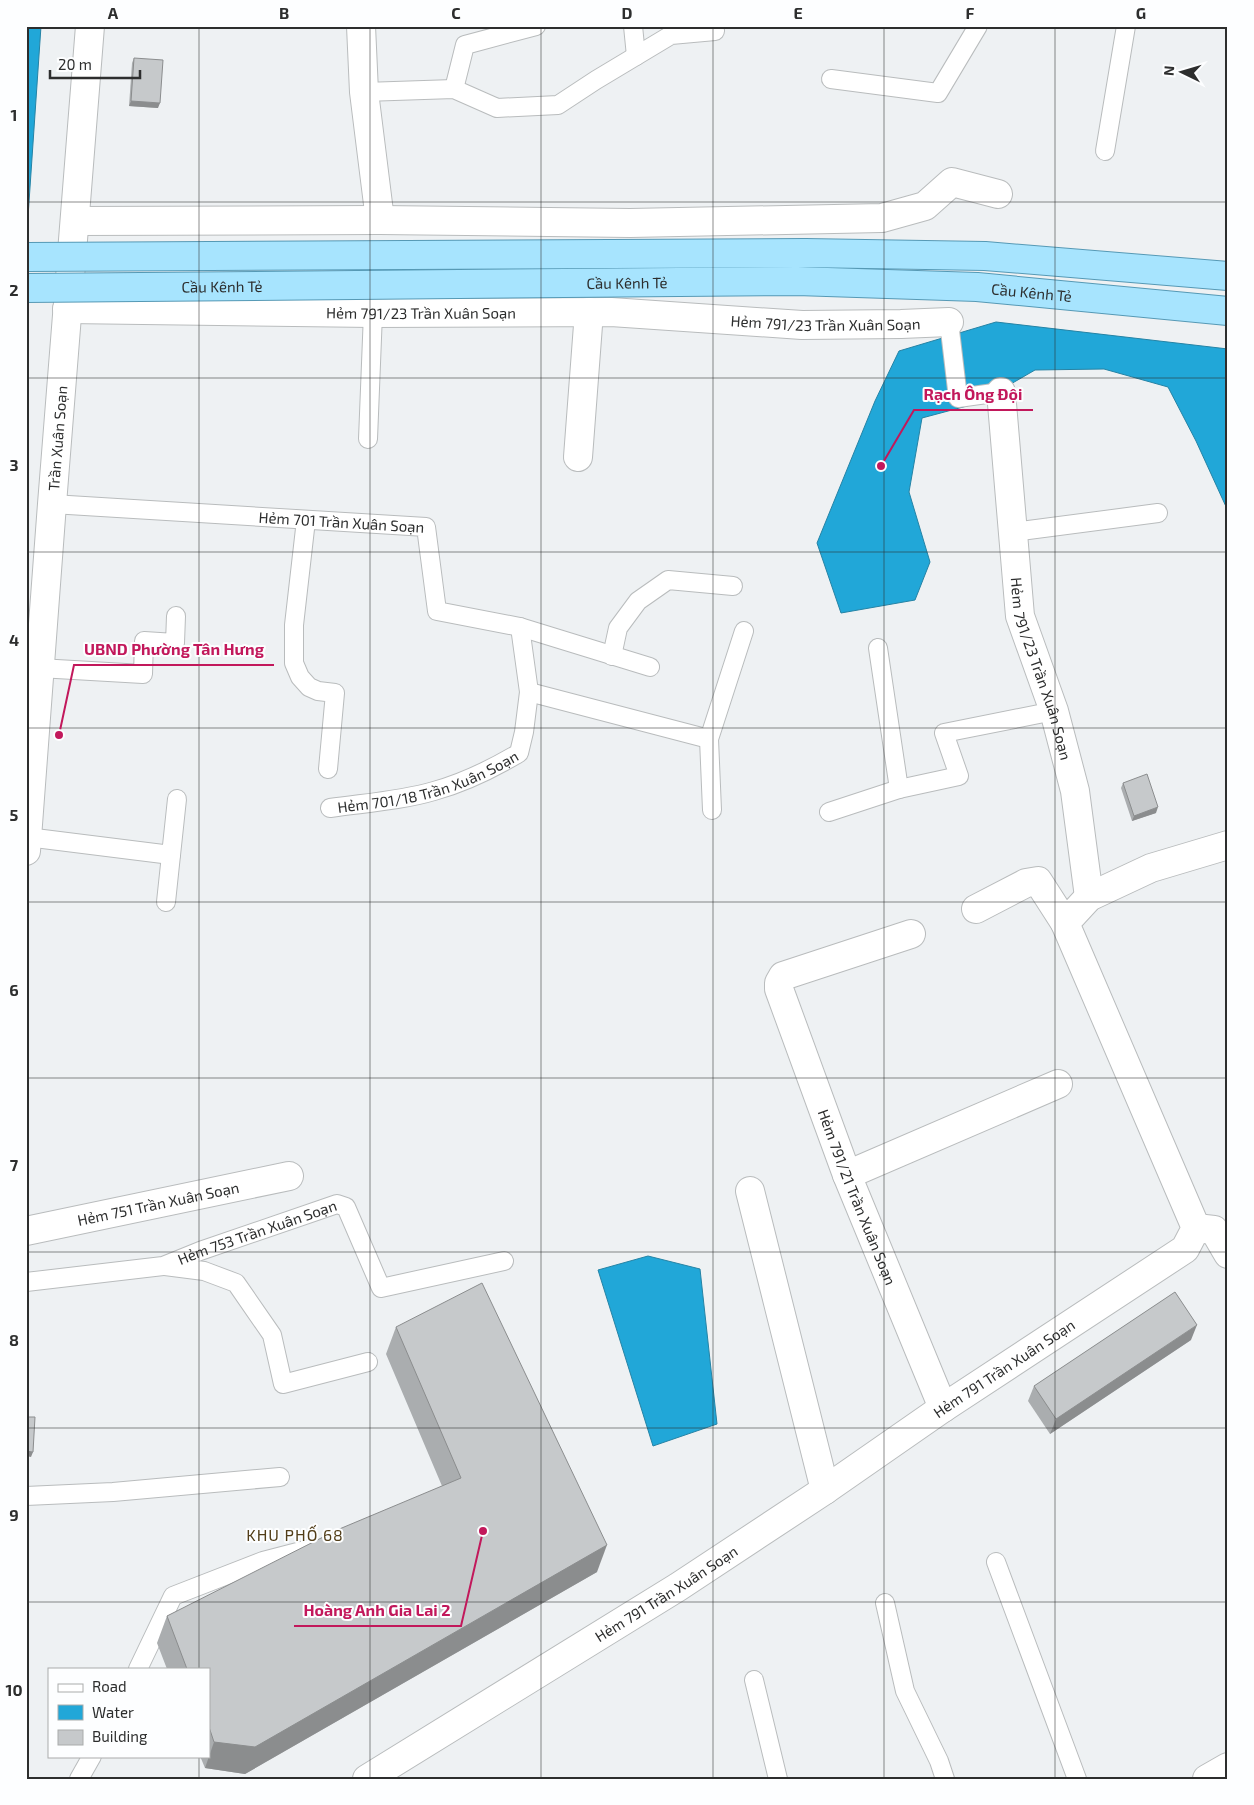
<svg xmlns="http://www.w3.org/2000/svg" width="1254" height="1805" viewBox="0 0 1254 1805" font-family="'Exo 2',sans-serif">
<style>
.water{fill:#21a7d8;stroke:#2583a5}
.lines{fill:none;stroke-linecap:round;stroke-linejoin:round}
.service-casing{stroke:#b9bcbd;stroke-width:20}
.minor-casing{stroke:#b9bcbd;stroke-width:30}
.secondary-casing{stroke:#b9bcbd;stroke-width:30}
.service{stroke:#fff;stroke-width:18}
.minor{stroke:#fff;stroke-width:28}
.secondary{stroke:#fff;stroke-width:28}
.primary-bridge-casing{stroke:#5699b5;stroke-width:30;stroke-linecap:butt}
.primary-bridge{stroke:#a7e4fe;stroke-width:28}
.wall{fill:#aaadaf}
.shaded-wall{fill:#8b8d8e}
.building{fill:#c6c9cb;stroke:#8b8d8e}
.grid{fill:none;stroke:#2d2e2e;stroke-width:1;stroke-opacity:0.55}
.labels{text-anchor:middle;dominant-baseline:central;stroke-width:4;stroke-linejoin:round;paint-order:stroke}
.street-label{font-size:15px;fill:#2d2e2e;stroke:#fdfeff}
.neighbourhood-label{font-size:16px;letter-spacing:1px;fill:#513d18;stroke:#fdfeff}
.leader{fill:none;stroke:#c2185b;stroke-width:2}
.callout-dot{fill:#c2185b;stroke:#fdfeff;stroke-width:2}
.callout-label{font-size:16px;text-anchor:middle;font-weight:bold;fill:#c2185b;stroke:#fdfeff;stroke-width:4;stroke-linejoin:round;paint-order:stroke}
.neatline{fill:none;stroke:#2d2e2e;stroke-width:2}
.grid-label{font-size:16px;text-anchor:middle;font-weight:bold;fill:#2d2e2e}
</style>
<rect width="100%" height="100%" fill="#eef1f3"/>
<g class="water">
<path d="M26,26H41L26,246Z"/>
<path d="M996,322L1228,349V511L1196,441L1168,387L1104,369L1035,370L978,403L922,418L909,492L930,562L915,600L841,613L817,543L875,401L899,351Z"/>
<path d="M648,1256L700,1269L717,1424L653,1446L598,1270Z"/>
</g>
<g class="lines">
<g class="service-casing">
<g id="service">
<path d="M633,26L636,56"/>
<path d="M831,79L938,93L978,26"/>
<path d="M454,89L465,45L536,26"/>
<path d="M364,92L454,89L497,108L558,105L596,80L671,35L715,31L714,26"/>
<path d="M1105,151L1126,26"/>
<path d="M949,322L958,398L1001,392"/>
<path d="M368,439L373,313"/>
<path id="s1" d="M52,504L426,527L437,611L520,627L650,667"/>
<path d="M306,520L294,625V663L300,677L309,687L318,691L335,693L328,769"/>
<path d="M1013,532L1158,513"/>
<path d="M878,648L899,789"/>
<path d="M612,656L618,628L638,601L668,580L733,586"/>
<path d="M39,668L143,674L144,641L175,643L176,616"/>
<path d="M529,692L709,739"/>
<path id="s2" d="M330,808C364,803 400,801 434,791C463,783 492,769 519,753L524,732L529,692L520,627"/>
<path d="M712,810L709,739L744,631"/>
<path d="M829,812L899,789L959,776L944,733L1054,711"/>
<path d="M27,837L171,855L177,799"/>
<path d="M166,902L171,855"/>
<path d="M165,1266L204,1271L236,1283L272,1335L283,1384L368,1362"/>
<path id="s3" d="M26,1282L163,1266L200,1251L337,1204L346,1207L381,1288L504,1261"/>
<path d="M26,1496L113,1492L280,1477"/>
<path d="M996,1562L1077,1779"/>
<path d="M885,1603L905,1691L939,1761L945,1779"/>
<path d="M138,1669L173,1596L263,1561L313,1548"/>
<path d="M754,1680L778,1779"/>
<path d="M79,1779L92,1756"/>
</g>
</g>
<g class="minor-casing">
<g id="minor">
<path d="M361,26L364,92L380,220"/>
<path d="M75,221L380,220L630,223L882,218L925,206L952,182L998,194"/>
<path id="s4" d="M67,309L373,313L611,312L802,325L901,324L949,322"/>
<path id="s5" d="M1001,392L1020,616L1054,711L1075,791L1089,897"/>
<path d="M578,457L589,312"/>
<path d="M976,909L1026,883L1038,881L1065,923"/>
<path id="s6" d="M911,934L783,976L779,983V989L847,1175L943,1408"/>
<path d="M847,1175L1058,1084"/>
<path d="M750,1191L825,1490"/>
<path d="M1196,1228L1214,1230L1228,1254"/>
<path id="s7" d="M26,1231L289,1176"/>
<path id="s8" d="M367,1779L678,1587L825,1490L943,1408L1185,1249L1196,1228L1065,923L1089,897L1151,868L1228,845"/>
<path d="M1207,1779L1228,1767"/>
</g>
</g>
<g class="secondary-casing">
<g id="secondary">
<path id="s9" d="M26,851L52,504L90,26"/>
</g>
</g>
<use href="#service" class="service"/>
<use href="#minor" class="minor"/>
<use href="#secondary" class="secondary"/>
<g class="primary-bridge-casing">
<g id="primary-bridge">
<path d="M26,257L806,253L985,256L1228,276"/>
<path id="s10" d="M26,288L797,281L977,287L1228,311"/>
</g>
</g>
<use href="#primary-bridge" class="primary-bridge"/>
</g>
<g class="wall">
<path d="M134,58L158,108L129,106L132,63Z"/>
<path d="M1123,783L1156,813L1132,821L1121,788Z"/>
<path d="M396,1327L597,1572L245,1774L205,1768L200,1756H209V1669H167L157,1643L167,1616L442,1486L386,1354Z"/>
<path d="M1191,1340L1050,1434L1028,1401L1034,1386Z"/>
</g>
<g class="shaded-wall">
<path d="M131,101L160,103L158,108L129,106Z"/>
<path d="M1158,807L1156,813L1132,821L1134,816Z"/>
<path d="M1197,1325L1191,1340L1050,1434L1056,1419Z"/>
<path d="M26,1451L33,1452L31,1457L26,1456Z"/>
<path d="M607,1545L597,1572L245,1774L205,1768L214,1742Z"/>
</g>
<g class="building">
<path d="M134,58L163,60L160,103L131,101Z"/>
<path d="M1147,774L1158,807L1134,816L1123,783Z"/>
<path d="M482,1283L607,1545L255,1747L214,1742L209,1727V1669H187L167,1616L337,1530L461,1478L396,1327Z"/>
<path d="M1175,1292L1197,1325L1056,1419L1034,1386Z"/>
<path d="M26,1417H35L33,1452L26,1451Z"/>
</g>
<path class="grid" d="M199,26V1669M370,26V1779M541,26V1779M713,26V1779M884,26V1779M1055,26V1779M26,202H1228M26,378H1228M26,552H1228M26,728H1228M26,902H1228M26,1078H1228M26,1252H1228M26,1428H1228M26,1602H1228M199,1756V1779"/>
<g class="labels">
<g class="street-label">
<text stroke="none"><textPath href="#s10" startOffset="601">Cầu Kênh Tẻ</textPath></text>
<text stroke="none"><textPath href="#s10" startOffset="196">Cầu Kênh Tẻ</textPath></text>
<text stroke="none"><textPath href="#s10" startOffset="1006">Cầu Kênh Tẻ</textPath></text>
<text stroke="none"><textPath href="#s4" startOffset="354">Hẻm 791/23 Trần Xuân Soạn</textPath></text>
<text stroke="none"><textPath href="#s4" startOffset="759">Hẻm 791/23 Trần Xuân Soạn</textPath></text>
<text stroke="none"><textPath href="#s9" startOffset="414">Trần Xuân Soạn</textPath></text>
<text stroke="none"><textPath href="#s1" startOffset="290">Hẻm 701 Trần Xuân Soạn</textPath></text>
<text stroke="none"><textPath href="#s5" startOffset="281">Hẻm 791/23 Trần Xuân Soạn</textPath></text>
<text stroke="none"><textPath href="#s2" startOffset="102">Hẻm 701/18 Trần Xuân Soạn</textPath></text>
<text stroke="none"><textPath href="#s6" startOffset="371">Hẻm 791/21 Trần Xuân Soạn</textPath></text>
<text stroke="none"><textPath href="#s7" startOffset="135">Hẻm 751 Trần Xuân Soạn</textPath></text>
<text stroke="none"><textPath href="#s3" startOffset="238">Hẻm 753 Trần Xuân Soạn</textPath></text>
<text stroke="none"><textPath href="#s8" startOffset="758">Hẻm 791 Trần Xuân Soạn</textPath></text>
<text stroke="none"><textPath href="#s8" startOffset="352">Hẻm 791 Trần Xuân Soạn</textPath></text>
</g>
<g class="neighbourhood-label">
<text x="295" y="1534">KHU PHỐ 68</text>
</g>
</g>
<path class="leader" d="M881 466L914 410H1033M59 735L74 665H274M483 1531L461 1626H294"/>
<g class="callout-dot">
<circle cx="881" cy="466" r="5"/>
<circle cx="59" cy="735" r="5"/>
<circle cx="483" cy="1531" r="5"/>
</g>
<g class="callout-label">
<text x="973" y="400">Rạch Ông Đội</text>
<text x="174" y="655">UBND Phường Tân Hưng</text>
<text x="377" y="1616">Hoàng Anh Gia Lai 2</text>
</g>
<rect width="1254" height="1805" fill="none" stroke="#fdfeff" stroke-width="55"/>
<rect x="48" y="1668" width="162" height="90" fill="#fdfeff" stroke="#aaabab"/>
<rect x="58" y="1684" width="25" height="8" fill="#ffffff" stroke="#aaabab"/>
<text x="92" y="1692" font-size="15" fill="#2d2e2e">Road</text>
<rect x="58" y="1705" width="25" height="15" fill="#21a7d8" stroke="#aaabab"/>
<text x="92" y="1718" font-size="15" fill="#2d2e2e">Water</text>
<rect x="58" y="1730" width="25" height="15" fill="#c6c9cb" stroke="#aaabab"/>
<text x="92" y="1742" font-size="15" fill="#2d2e2e">Building</text>
<g transform="translate(1182 72) rotate(275)" stroke="#fdfeff" stroke-width="4" paint-order="stroke">
<path d="M0-4L9 19L0 12L-9 19Z" fill="#2d2e2e"/>
<text y="-8" font-size="14" font-weight="bold" text-anchor="middle" fill="#2d2e2e">N</text>
</g>
<path d="M50 70v8h90v-8" fill="none" stroke="#2d2e2e" stroke-width="2.5"/>
<text x="58" y="70" font-size="15" fill="#2d2e2e" stroke="#fdfeff" stroke-width="4" paint-order="stroke">20 m</text>
<rect x="28" y="28" width="1198" height="1750" class="neatline"/>
<g class="grid-label">
<text x="113" y="19">A</text>
<text x="284" y="19">B</text>
<text x="456" y="19">C</text>
<text x="627" y="19">D</text>
<text x="798" y="19">E</text>
<text x="970" y="19">F</text>
<text x="1141" y="19">G</text>
<text x="14" y="121">1</text>
<text x="14" y="296">2</text>
<text x="14" y="471">3</text>
<text x="14" y="646">4</text>
<text x="14" y="821">5</text>
<text x="14" y="996">6</text>
<text x="14" y="1171">7</text>
<text x="14" y="1346">8</text>
<text x="14" y="1521">9</text>
<text x="14" y="1696">10</text>
</g>
</svg>
